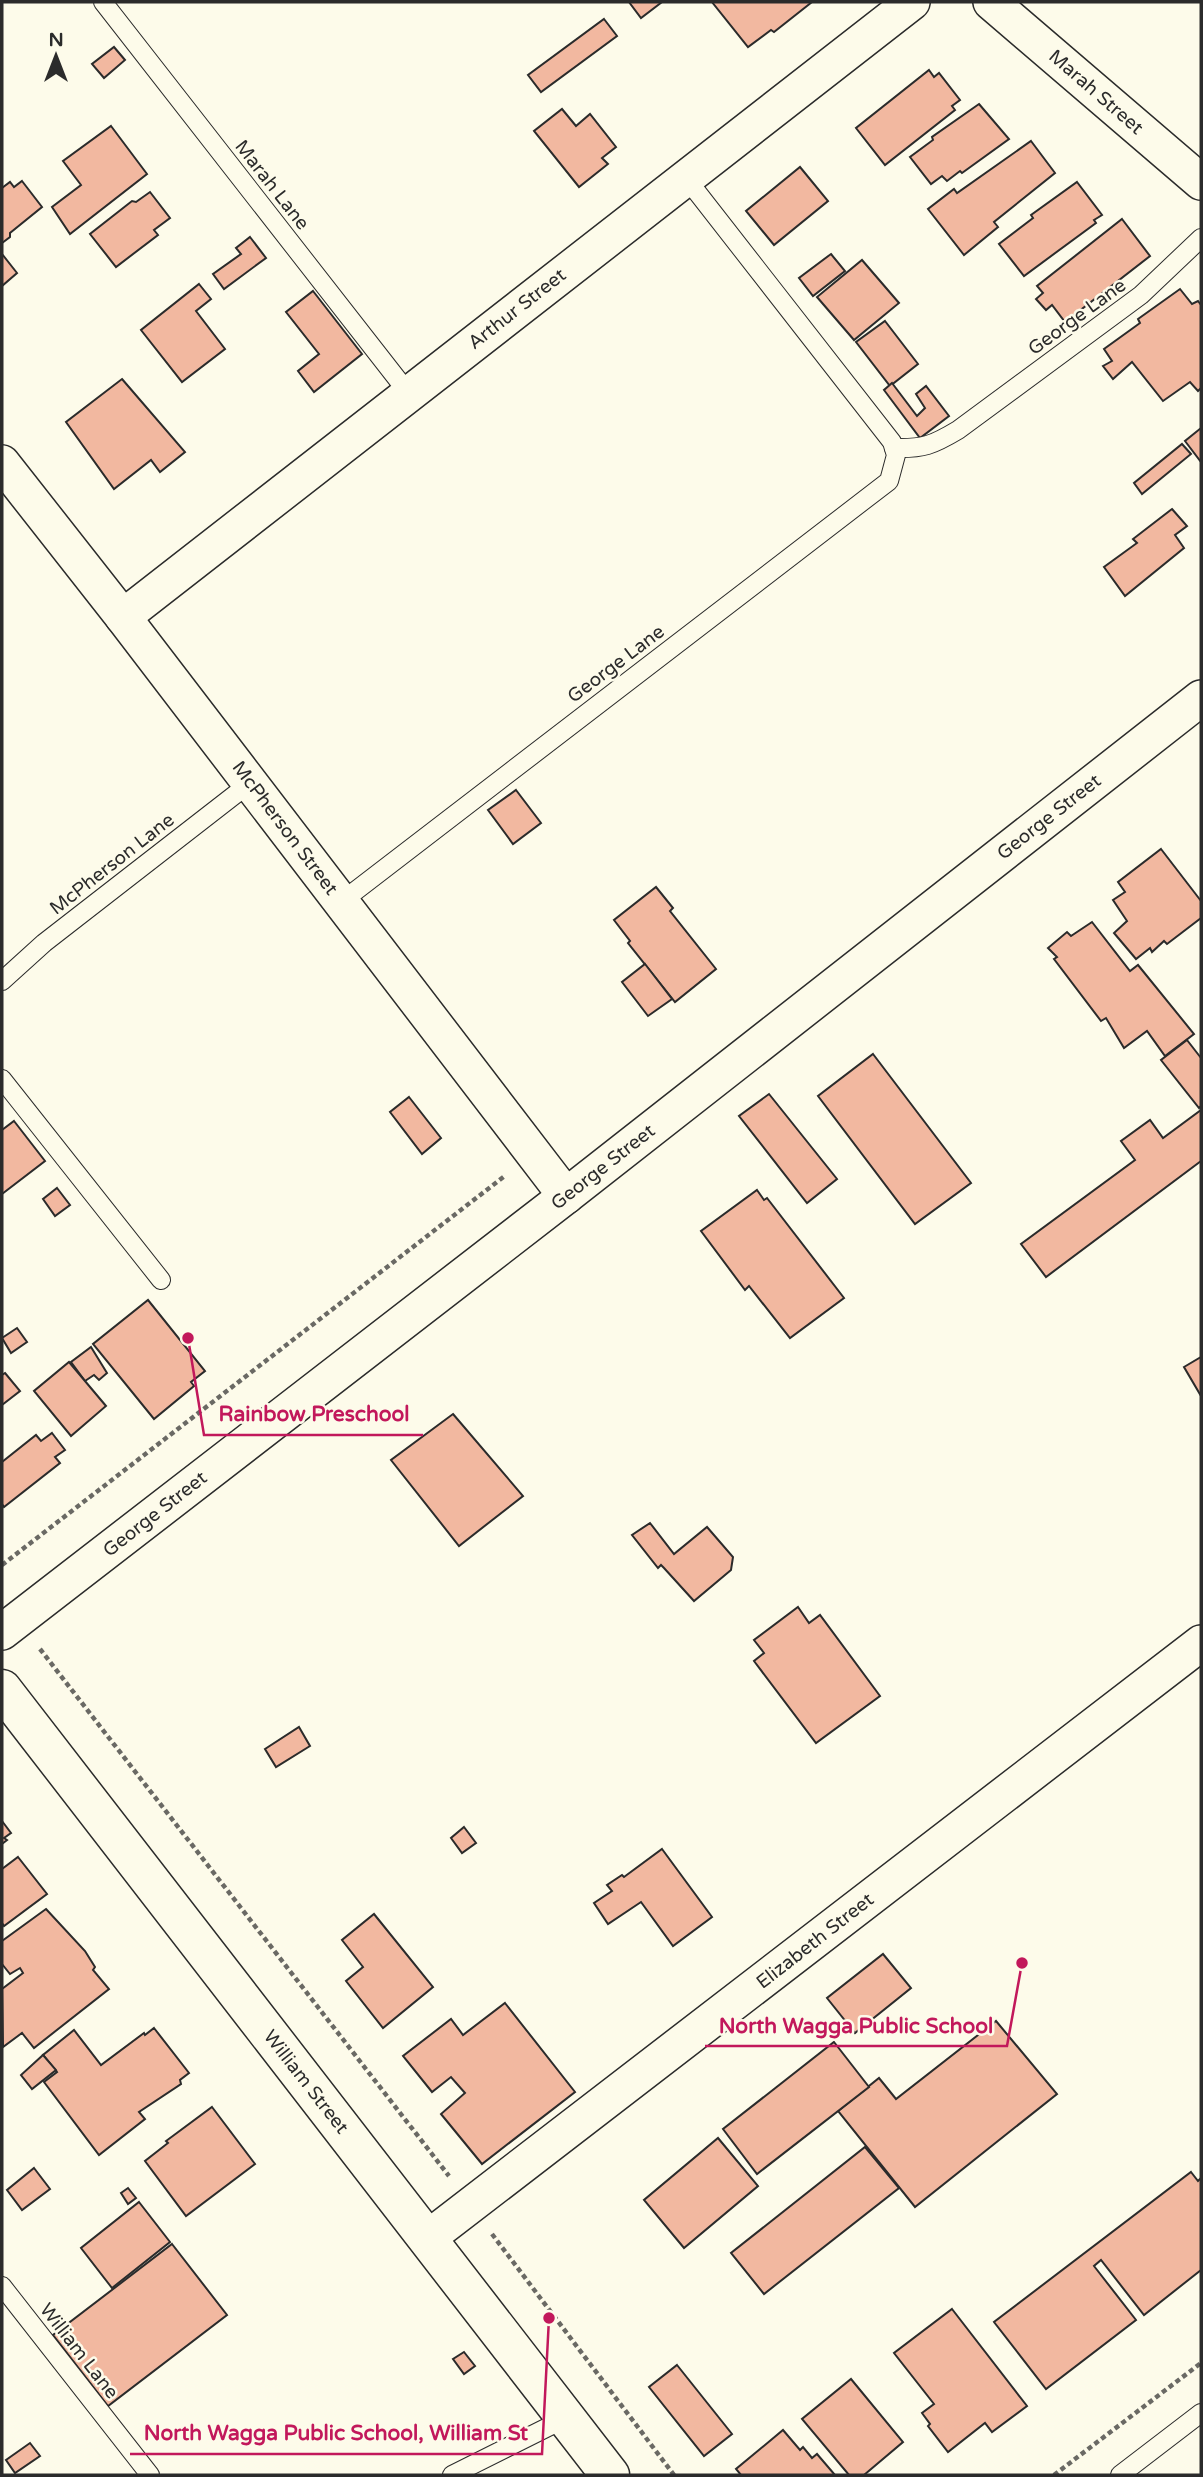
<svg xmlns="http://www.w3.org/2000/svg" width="1203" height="2477" viewBox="0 0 1203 2477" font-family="'Varela Round',sans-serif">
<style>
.building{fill:#f2b8a0;stroke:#2b2b2b;stroke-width:2}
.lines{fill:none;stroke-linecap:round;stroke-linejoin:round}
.lane-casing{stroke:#2b2b2b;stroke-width:20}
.street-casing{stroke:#2b2b2b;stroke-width:38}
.secondary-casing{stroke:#2b2b2b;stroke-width:41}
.path{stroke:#6a6964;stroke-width:4.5;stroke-dasharray:5 3.5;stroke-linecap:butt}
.lane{stroke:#fdfbea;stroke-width:18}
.street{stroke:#fdfbea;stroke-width:35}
.secondary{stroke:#fdfbea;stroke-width:38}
.labels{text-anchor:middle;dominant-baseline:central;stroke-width:5;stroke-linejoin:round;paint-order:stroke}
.street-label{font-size:19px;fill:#2b2b2b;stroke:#fdfbea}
.leader{fill:none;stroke:#c2185b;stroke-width:2.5}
.callout-dot{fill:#c2185b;stroke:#fdfbea;stroke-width:2.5}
.callout-label{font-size:21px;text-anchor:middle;font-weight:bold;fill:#c2185b;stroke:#fdfbea;stroke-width:5;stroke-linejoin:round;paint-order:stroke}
</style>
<rect width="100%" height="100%" fill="#fdfbea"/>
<g class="building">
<path d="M629,2H662L641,18Z"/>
<path d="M712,2H812L774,32L771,30L748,47Z"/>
<path d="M604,19L617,36L541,92L528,75Z"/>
<path d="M114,47L125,60L104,78L92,64Z"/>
<path d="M929,70L934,77L939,73L960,100L952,106L955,110L885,165L856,128Z"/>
<path d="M979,104L1009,139L962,173L960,171L947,181L942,176L931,184L910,157L933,140L932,137Z"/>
<path d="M562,109L576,126L590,114L616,147L602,158L608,164L579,187L534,131Z"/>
<path d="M111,126L147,174L70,234L52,207L81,185L63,161Z"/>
<path d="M1031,141L1055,173L994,222L998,227L964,255L928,209L954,189L957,193Z"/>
<path d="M800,167L828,201L774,245L746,211Z"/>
<path d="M22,181L42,207L10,233V237L2,243V188L10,182L14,187Z"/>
<path d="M1077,182L1102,215L1094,220L1096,223L1024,276L999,244L1033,218L1031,215Z"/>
<path d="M150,192L170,218L154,230L158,235L116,267L90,234L132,201L136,202Z"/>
<path d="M1122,219L1150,256L1065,322L1052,305L1046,310L1036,299L1043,293L1037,286Z"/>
<path d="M250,237L266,258L224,289L213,274L241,254L236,248Z"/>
<path d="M2,254L17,273L2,286Z"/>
<path d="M831,254L845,271L813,296L799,278Z"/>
<path d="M862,260L899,303L854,340L817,297Z"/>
<path d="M199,284L211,299L196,311L225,349L182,382L141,330Z"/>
<path d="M1180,289L1192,304L1198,301L1201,305V388L1198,391L1190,382L1163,401L1132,362L1113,379L1103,366L1112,361L1104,349L1140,323L1138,319Z"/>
<path d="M313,291L362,354L314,392L298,371L319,354L286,312Z"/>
<path d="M885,321L918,364L890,386L856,342Z"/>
<path d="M122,379L185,452L160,472L151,460L114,489L66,422Z"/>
<path d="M892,383L917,416L925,408L916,394L926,386L949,416L920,438L884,390Z"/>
<path d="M1201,428V462L1185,441Z"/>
<path d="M1182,444L1191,454L1142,494L1134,483Z"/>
<path d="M1172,509L1187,526L1175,535L1184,548L1125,596L1104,567L1137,543L1133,539Z"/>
<path d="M516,790L541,823L513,844L488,810Z"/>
<path d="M1161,849L1201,901V918L1167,944L1164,941L1152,952L1150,948L1136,959L1114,933L1127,921L1113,900L1125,892L1118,882Z"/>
<path d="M656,887L673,908L670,911L716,969L675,1002L628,943L630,941L614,920Z"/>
<path d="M1092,922L1130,971L1138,965L1194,1034L1165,1056L1147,1031L1124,1048L1106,1018L1101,1021L1054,959L1057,957L1048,948L1067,932L1071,936Z"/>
<path d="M645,964L672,999L648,1016L622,982Z"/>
<path d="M1187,1040L1201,1058V1106L1199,1108L1161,1060Z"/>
<path d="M873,1054L971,1183L915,1224L818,1096Z"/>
<path d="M769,1094L837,1179L807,1203L739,1116Z"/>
<path d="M409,1097L441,1138L422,1154L390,1112Z"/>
<path d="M1201,1110V1161L1046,1277L1021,1244L1135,1160L1121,1141L1150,1120L1163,1138Z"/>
<path d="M14,1121L45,1161L2,1194V1130Z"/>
<path d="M57,1188L70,1205L55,1216L43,1199Z"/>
<path d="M757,1190L764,1200L767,1198L844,1298L790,1338L749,1286L745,1290L701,1231Z"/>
<path d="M148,1300L205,1371L191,1382L194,1386L154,1419L93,1344Z"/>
<path d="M17,1328L27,1342L11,1353L2,1338Z"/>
<path d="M91,1347L107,1373L99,1380L94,1375L85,1381L71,1362Z"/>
<path d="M1201,1357V1396L1184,1367Z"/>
<path d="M69,1362L106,1406L71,1436L34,1391Z"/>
<path d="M5,1373L20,1391L2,1405V1375Z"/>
<path d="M453,1414L523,1496L459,1546L391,1460Z"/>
<path d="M52,1433L65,1450L55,1457L60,1463L4,1507L2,1504V1462L36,1435L41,1441Z"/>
<path d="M650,1523L674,1554L707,1527L733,1557L731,1570L694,1601L664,1568L661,1565L658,1568L632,1535Z"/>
<path d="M798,1607L809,1623L820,1615L880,1696L816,1743L754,1661L764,1653L754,1640Z"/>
<path d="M299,1727L310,1746L276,1767L265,1749Z"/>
<path d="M2,1821L11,1833L4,1838L7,1840L2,1844Z"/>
<path d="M464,1827L476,1843L462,1853L451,1838Z"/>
<path d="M662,1849L712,1917L673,1946L641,1902L608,1924L594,1903L612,1891L607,1885L622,1875L624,1877Z"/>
<path d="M18,1857L47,1894L4,1926L2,1923V1869Z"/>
<path d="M46,1909L85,1951L95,1967L93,1970L109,1989L34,2048L22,2033L3,2047L2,1989L23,1973L20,1968L10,1974L2,1964V1941Z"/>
<path d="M374,1914L433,1987L383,2028L346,1981L363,1967L342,1940Z"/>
<path d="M883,1954L911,1988L855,2033L827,1998Z"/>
<path d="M505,2003L575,2092L482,2164L441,2114L465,2093L451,2077L432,2092L403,2056L451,2019L463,2035Z"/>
<path d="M996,2021L1057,2094L915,2207L838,2111L879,2078L896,2099Z"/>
<path d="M154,2028L189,2073L180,2080L181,2084L139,2112L145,2119L99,2155L44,2082L57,2072L43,2055L74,2030L101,2065L144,2033L145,2035Z"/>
<path d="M834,2042L869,2087L757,2174L723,2129Z"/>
<path d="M43,2055L56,2070L32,2089L21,2075Z"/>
<path d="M212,2107L255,2164L186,2216L145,2161L168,2143L166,2141Z"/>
<path d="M718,2138L758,2186L684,2248L644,2200Z"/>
<path d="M865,2147L899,2188L764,2294L731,2253Z"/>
<path d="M34,2168L50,2189L22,2210L7,2190Z"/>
<path d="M1191,2172L1198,2181L1201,2178V2270L1144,2315L1101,2260L1094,2266L1136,2320L1046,2389L994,2322Z"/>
<path d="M128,2188L136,2198L128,2204L121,2193Z"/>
<path d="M139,2202L170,2242L112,2288L81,2248Z"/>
<path d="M172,2244L227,2315L108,2406L53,2335Z"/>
<path d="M952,2309L1027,2406L992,2432L985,2423L948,2452L928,2426L930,2424L922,2413L934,2404L894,2353Z"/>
<path d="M464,2352L475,2366L464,2374L453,2359Z"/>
<path d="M677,2365L732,2434L704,2456L649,2387Z"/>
<path d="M851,2379L903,2442L864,2475H849L802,2419Z"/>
<path d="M783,2430L800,2450L803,2447L812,2458L817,2454L835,2475H741L736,2469Z"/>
<path d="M30,2443L40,2456L15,2473L6,2460Z"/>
</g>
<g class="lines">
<g class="lane-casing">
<g id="lane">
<path d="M103,2L409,394"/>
<path d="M894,448C923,449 933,445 958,430L1141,295L1201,238"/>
<path d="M341,902L889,481L896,455L892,442L686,178"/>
<path d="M2,981L44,943L250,783"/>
<path d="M2,1079L161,1280"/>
<path d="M2,2286L150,2475"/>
<path d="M452,2475L566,2418"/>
<path d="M1120,2475L1201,2413"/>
</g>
</g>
<g class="street-casing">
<g id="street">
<path d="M991,2L1201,182"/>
<path d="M2,463L123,617L566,1196"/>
<path d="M123,617L912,2"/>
<path d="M2,1632L566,1196L1201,698"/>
<path d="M428,2238L1201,1643"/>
</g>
</g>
<g class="secondary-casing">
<path id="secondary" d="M2,1689L610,2475"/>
</g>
<g class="path">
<path d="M2,1565L506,1175"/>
<path d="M40,1649L449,2176"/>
<path d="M492,2234L674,2475"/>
<path d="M1054,2475L1201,2363"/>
</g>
<use href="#lane" class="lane"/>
<use href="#street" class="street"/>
<use href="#secondary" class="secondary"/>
</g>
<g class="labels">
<g class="street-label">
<text transform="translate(1096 92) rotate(41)">Marah Street</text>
<text transform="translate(272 185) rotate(52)">Marah Lane</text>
<text transform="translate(517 309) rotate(-38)">Arthur Street</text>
<text transform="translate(1077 317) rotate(-36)">George Lane</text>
<text transform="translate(616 664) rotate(-37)">George Lane</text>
<text transform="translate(1049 817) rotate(-38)">George Street</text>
<text transform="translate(285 828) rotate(53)">McPherson Street</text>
<text transform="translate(112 864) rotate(-38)">McPherson Lane</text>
<text transform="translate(603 1167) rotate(-38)">George Street</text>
<text transform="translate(155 1514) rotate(-38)">George Street</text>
<text transform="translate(815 1941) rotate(-38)">Elizabeth Street</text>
<text transform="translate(306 2082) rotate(52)">William Street</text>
<text transform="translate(79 2351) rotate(52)">William Lane</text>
</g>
</g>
<path class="leader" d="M188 1338L204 1435H423M1022 1963L1007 2046H705M549 2318L542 2454H130"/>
<g class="callout-dot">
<circle cx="188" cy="1338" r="7"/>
<circle cx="1022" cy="1963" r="7"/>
<circle cx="549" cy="2318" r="7"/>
</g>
<g class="callout-label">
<text x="314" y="1421">Rainbow Preschool</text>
<text x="856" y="2033">North Wagga Public School</text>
<text x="336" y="2440">North Wagga Public School, William St</text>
</g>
<rect width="1203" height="2477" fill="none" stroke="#2b2b2b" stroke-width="7"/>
<g transform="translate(56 56)" stroke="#fdfbea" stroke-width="5" paint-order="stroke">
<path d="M0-5L12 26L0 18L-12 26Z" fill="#2b2b2b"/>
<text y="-10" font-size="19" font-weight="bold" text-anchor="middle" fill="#2b2b2b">N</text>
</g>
</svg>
